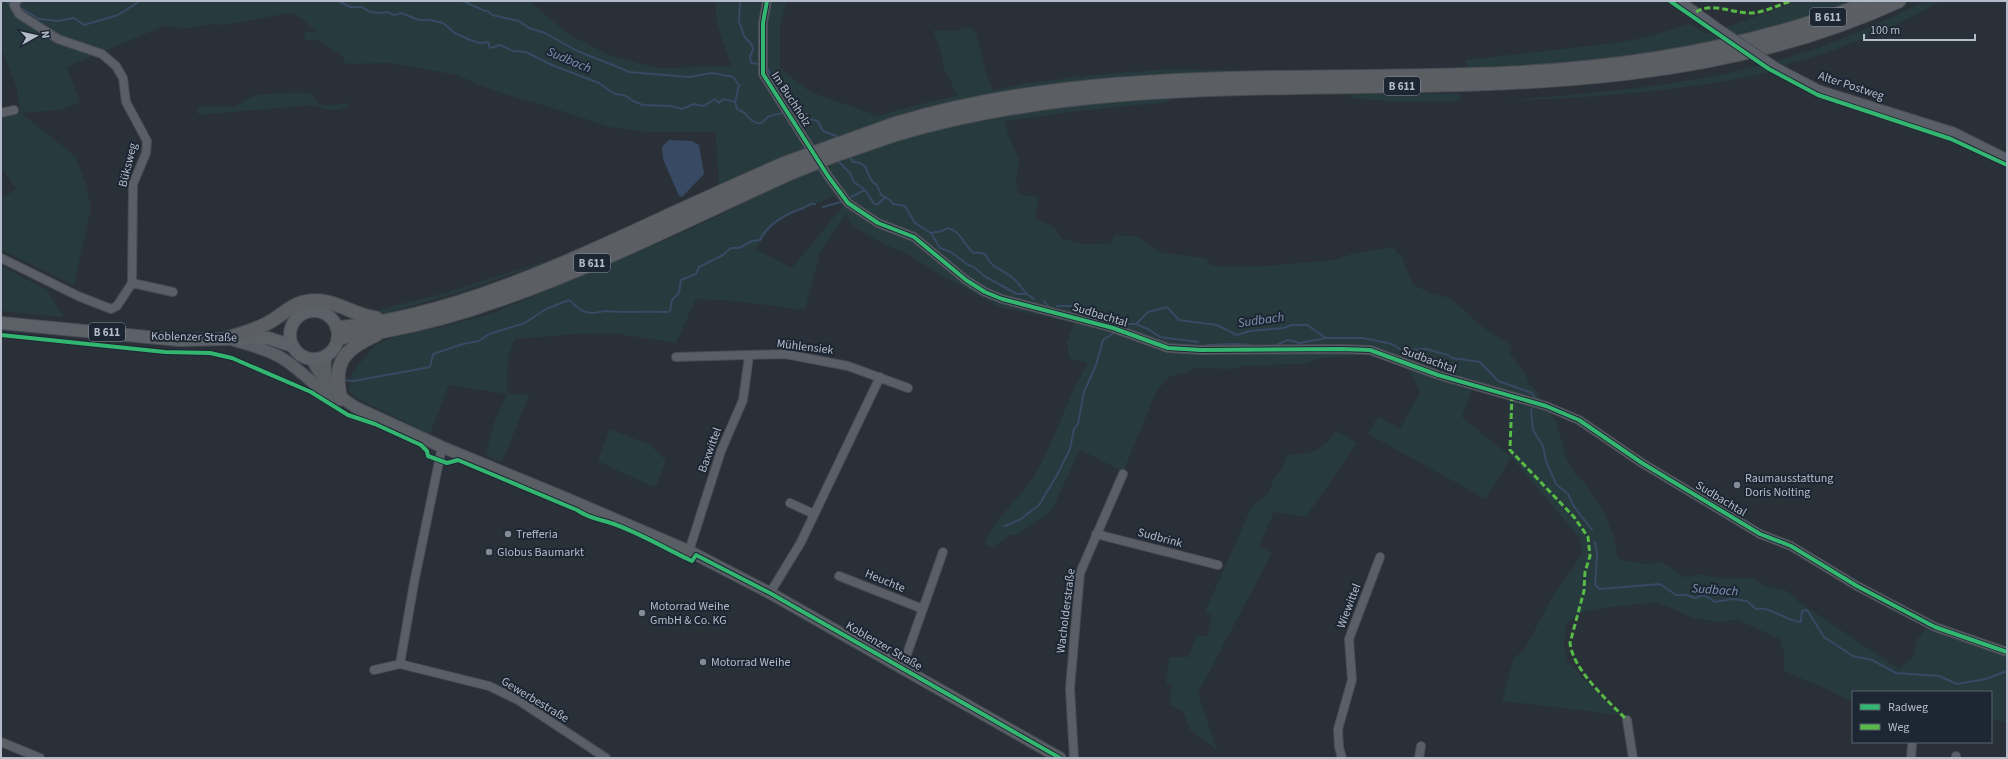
<svg xmlns="http://www.w3.org/2000/svg" width="2008" height="759" viewBox="0 0 2008 759" font-family="'Source Sans 3',sans-serif">
<style>
.green{fill:#273a3e;fill-rule:evenodd}
.water{fill:#384963}
.lines{fill:none;stroke-linecap:round;stroke-linejoin:round}
.stream{stroke:#384963;stroke-width:2}
.minor-casing{stroke:#484c53;stroke-width:10}
.tertiary-casing{stroke:#484c53;stroke-width:11}
.secondary-casing{stroke:#484c53;stroke-width:13}
.primary-casing{stroke:#484c55;stroke-width:14}
.trunk-casing{stroke:#474c53;stroke-width:15}
.minor{stroke:#5a5e66;stroke-width:8}
.tertiary{stroke:#5a5e66;stroke-width:9}
.secondary{stroke:#595d64;stroke-width:11}
.primary{stroke:#5c6168;stroke-width:12}
.trunk{stroke:#5b5f64;stroke-width:13}
.tertiary-bridge-casing{stroke:#484c53;stroke-width:11;stroke-linecap:butt}
.trunk-bridge-casing{stroke:#474c53;stroke-width:15;stroke-linecap:butt}
.tertiary-bridge{stroke:#5a5e66;stroke-width:9}
.trunk-bridge{stroke:#5b5f64;stroke-width:13}
.quiet{stroke:#58b947;stroke-width:3;stroke-dasharray:6 3;stroke-linecap:butt}
.cycleway-casing{stroke:#1d2633;stroke-width:6}
.cycleway{stroke:#33b770;stroke-width:4}
.poi-dot{fill:#848b96;stroke:#1d2633;stroke-width:1.5}
.labels{text-anchor:middle;dominant-baseline:central;stroke-width:4;stroke-linejoin:round;paint-order:stroke}
.shield{fill:#1d2633;stroke:#878f9c;stroke-width:1}
.shield-label{font-size:11px;font-weight:bold;fill:#b4bcc9}
.street-label{font-size:12px;fill:#b4bcc9;stroke:#1d2633}
.poi-label{font-size:12px;fill:#b4bcc9;stroke:#1d2633;text-anchor:start}
.water-label{font-size:13px;font-style:italic;fill:#7c92b1;stroke:#1d2633}
</style>
<rect width="100%" height="100%" fill="#2a3038"/>
<g class="green">
<path d="M1,1H527L533,4L567,33L608,55L657,68L732,66C724,44 715,25 715,1H787L780,24V68L810,92L878,116L916,105L957,96L947,73L944,70L942,56L933,30L954,31L968,27L973,29L976,33L986,73L993,90L1028,83L1057,80L1071,77L1168,69L1271,71V73C1172,78 1071,79 974,97C947,102 917,108 892,117L900,138L1008,114L1070,106L1171,98L1169,102L1080,111L1005,121L1008,134L1019,159L1016,182L1019,194L1039,197L1035,218L1054,227L1061,238L1085,244L1112,243L1114,235L1136,236L1163,253L1206,258L1211,265L1232,267L1263,266L1335,260L1351,254L1394,247L1397,254L1401,253L1409,276L1414,285L1430,293L1450,298L1484,328L1511,345L1510,353L1525,374L1530,385L1538,393L1542,403L1556,421L1567,460L1575,474L1584,482L1604,513L1614,537L1617,555L1621,560L1648,564L1659,562L1671,567L1683,577L1702,574L1722,579L1751,578L1766,586L1787,591L1799,602L1899,669L1912,658L1917,640L1926,628L2007,656V722L1991,719V692H1853V703L1831,691L1784,671V654L1780,639L1738,620L1716,622L1694,618L1657,602L1596,609L1583,612L1567,623L1564,643L1567,662L1620,715L1502,701L1514,657L1523,652L1554,594L1575,565L1582,552L1580,538L1511,457L1486,499L1368,434L1378,416L1400,429L1420,392L1407,366L1369,352L1364,355L1321,358L1304,364L1243,366L1232,369L1194,368L1187,372L1169,377L1156,392L1123,472L1080,449L1052,510L1041,519L1016,535H1010L993,547L985,544C993,519 1016,503 1031,481C1055,444 1065,400 1088,363L1069,358L1067,343L1074,323L1004,308L1003,309L941,275L909,255L886,245L857,229L849,221L847,213L820,253L805,310L734,301L696,299L676,343L611,333L577,334L515,339L508,357L507,394L529,395L502,462L485,456L494,423L507,394L449,385L430,434L362,401L349,392L352,373L374,346L394,337L447,326L496,312L691,229L795,178L817,170L808,147L719,185L716,137L714,132H648L610,127L544,105L500,93L456,75L392,63L346,64L342,56L318,40H305L304,32H316L304,20L291,13L223,25L212,24L182,29L166,25L67,67L80,102L59,110L21,113L75,156L86,185L91,208L74,285L1,250V199L16,189L1,167V117L20,112L16,86L1,48ZM834,196L843,206L792,268L756,249L775,221ZM1473,386L1508,399L1510,456L1462,417Z"/>
<path d="M1785,1H1850C1733,45 1605,62 1480,67H1468L1465,60L1615,43L1643,38L1689,24L1706,34L1788,5Z"/>
<path d="M1925,1H1941C1903,24 1861,40 1820,55C1802,61 1784,64 1767,73C1679,92 1589,98 1499,101C1590,93 1684,87 1773,62C1826,47 1876,26 1925,1Z"/>
<path d="M282,93H309L313,95L318,103L324,106L350,103C340,115 324,109 312,105L199,115L196,107H233L255,95Z"/>
<path d="M1350,94H1458L1461,96L1460,99L1457,101L1399,102L1351,98Z"/>
<path d="M549,261L461,292L376,316L370,313C400,303 431,298 461,288C491,279 519,268 549,261Z"/>
<path d="M1,266L46,289L64,317L1,311Z"/>
<path d="M610,429L650,445L666,461L657,484L653,487L598,461Z"/>
<path d="M1337,431L1357,443L1306,517L1274,512L1259,546L1272,553L1198,693L1217,750L1190,730L1183,711L1170,705L1172,685L1166,684L1169,657H1189L1196,636H1208L1212,615L1205,612L1252,506L1269,493L1273,479L1282,470L1287,455C1316,453 1318,453 1337,431Z"/>
</g>
<path class="water" d="M669,140L692,141L699,145L704,174L682,197L679,196L663,159L662,147Z"/>
<g class="lines">
<g class="stream">
<path d="M6,1L11,5"/>
<path d="M338,1L350,7H361L371,12L382,13L388,12L394,15L401,13L419,20H430L443,23L455,33L470,40L480,43L488,42L490,48L500,45L513,51L526,52L552,65L599,83L613,93L626,96L633,101L643,105L671,106L682,109L694,104L704,106L715,99L719,103L723,99L735,102L737,109C750,114 746,118 755,122C762,126 764,120 768,117C770,115 780,114 783,113"/>
<path d="M463,1L485,11H488L492,15L519,21L529,28L545,33L577,51L623,69L629,72L689,77L712,73L733,77L739,85L735,102"/>
<path d="M740,1L739,21L744,36L752,45L753,50L750,56L751,63L759,64"/>
<path d="M19,7L39,19L58,21L74,18L84,25L118,15L140,1"/>
<path d="M766,66L789,108"/>
<path d="M789,109L794,112L807,114L809,119L818,121L823,131L836,136L838,139"/>
<path d="M849,156L853,162C872,162 864,179 877,185L881,195L890,200L893,204L905,206L915,223L931,233L940,248L951,252L968,265L974,267L984,276L1017,294H1026"/>
<path d="M839,162L850,173L854,182L865,190L874,204H878L886,197"/>
<path d="M851,197L865,190"/>
<path d="M823,207L841,202"/>
<path d="M931,233L942,231L948,228C961,231 964,246 974,253C988,251 985,258 993,265C999,270 1008,273 1014,279C1022,286 1024,294 1034,299"/>
<path d="M1044,301L1048,306"/>
<path d="M1057,306H1082L1117,320"/>
<path d="M670,311L672,300L679,293L681,280L696,274L699,267L723,255L731,248H739L752,241L760,240C768,223 786,214 803,208C808,206 810,203 815,204"/>
<path d="M1125,324H1136L1148,329L1160,337L1198,342"/>
<path d="M1136,324L1148,312L1167,307L1179,320L1217,325L1237,335L1250,331L1284,328L1291,325H1307L1326,338H1363L1392,344L1400,349"/>
<path d="M1207,345C1222,345 1238,342 1253,346"/>
<path d="M1274,346L1288,340L1300,343L1326,338"/>
<path d="M1408,350L1426,349L1448,355L1452,358L1480,362L1498,381L1532,393L1536,399"/>
<path d="M344,380L354,381L430,367L433,354L463,344L479,341L489,334L525,323L546,309L569,300C575,304 578,310 586,312C594,315 600,311 607,311C627,313 648,311 668,312"/>
<path d="M1531,409L1533,430L1543,446L1546,461L1556,484L1568,494L1573,505L1592,530"/>
<path d="M1005,526L1021,519L1039,505L1057,475L1070,449L1074,429L1078,424L1084,392L1096,365L1103,340L1114,333"/>
<path d="M1595,542L1597,556L1595,585L1600,589L1660,584L1676,595H1686L1695,598L1704,595L1715,602L1733,599L1747,601L1756,609C1769,605 1787,622 1801,622L1802,611L1807,610L1824,637L1853,656L1872,660L1896,673L1939,676L1957,684L1986,679L2007,671"/>
</g>
<g class="minor-casing">
<g id="minor">
<path d="M767,1L763,23V74L828,176L848,203L878,223L914,237L966,280L985,292L1002,299L1113,328L1168,348L1201,350L1341,349L1370,350L1438,375L1546,406L1579,420L1642,463L1760,534L1791,546L1857,586L1935,627L2007,652"/>
<path d="M1,113L14,110"/>
<path d="M1,258L78,296L111,309L117,306L132,283L133,184L146,153L147,141L126,102L123,78L116,66L102,54L58,39L19,14L14,5L17,1"/>
<path d="M132,283L173,292"/>
<path d="M676,357L785,354L848,366L908,388"/>
<path d="M790,503L814,514"/>
<path d="M1096,534L1218,565"/>
<path d="M689,551L721,451L743,400L749,356"/>
<path d="M839,576L923,609"/>
<path d="M770,593L801,542L880,377"/>
<path d="M400,664L414,583L442,447"/>
<path d="M902,668L943,552"/>
<path d="M374,670L400,664L489,686L518,700L606,758"/>
<path d="M1627,720L1633,758"/>
<path d="M1,742L40,758"/>
<path d="M1074,758L1070,688L1080,573L1123,474"/>
<path d="M1342,758L1339,747L1338,729L1352,680L1349,639L1380,557"/>
<path d="M1419,758L1421,746"/>
<path d="M1911,758L1912,746"/>
<path d="M1956,758V756"/>
</g>
</g>
<g class="tertiary-casing">
<g id="tertiary">
<path d="M1680,1L1716,27"/>
<path d="M1777,68L1819,90L1953,132L2007,159"/>
</g>
</g>
<g class="secondary-casing">
<g id="secondary">
<path d="M233,340C249,345 266,349 280,357C303,370 315,390 341,400"/>
<path d="M326,356L325,365L327,382"/>
<path d="M312,359C321,379 338,397 357,408L442,447L568,499L689,551L770,593L1060,758"/>
</g>
</g>
<g class="primary-casing">
<g id="primary">
<circle cx="314" cy="335" r="24"/>
<path d="M1,323L179,340L268,338L293,346"/>
</g>
</g>
<g class="trunk-casing">
<g id="trunk">
<path d="M894,124C1095,63 1305,83 1512,73C1635,67 1757,46 1872,1"/>
<path d="M897,134C1224,37 1582,147 1899,1"/>
<path d="M337,328C450,317 562,265 663,218C705,199 746,180 788,162"/>
<path d="M227,338C241,334 255,330 268,323C288,312 294,299 321,301C341,303 356,316 376,318"/>
<path d="M338,339C353,333 369,334 385,331C423,324 460,314 496,301C598,266 695,216 793,172"/>
<path d="M340,396C333,361 345,349 376,335"/>
</g>
</g>
<use href="#minor" class="minor"/>
<use href="#tertiary" class="tertiary"/>
<use href="#secondary" class="secondary"/>
<use href="#primary" class="primary"/>
<use href="#trunk" class="trunk"/>
<g class="tertiary-bridge-casing">
<path id="tertiary-bridge" d="M1716,27L1777,68"/>
</g>
<g class="trunk-bridge-casing">
<g id="trunk-bridge">
<path d="M788,162L894,124"/>
<path d="M793,172L833,156L897,134"/>
</g>
</g>
<use href="#tertiary-bridge" class="tertiary-bridge"/>
<use href="#trunk-bridge" class="trunk-bridge"/>
<g class="quiet">
<path d="M1696,12C1712,2 1732,13 1750,13C1763,13 1779,5 1791,1"/>
<path d="M1512,395L1510,450L1574,517L1588,537L1590,556L1585,572L1584,591L1570,643C1573,670 1608,701 1627,720"/>
</g>
<g class="cycleway-casing">
<g id="cycleway">
<path d="M767,1L763,23V74L828,176L848,203L878,223L914,237L966,280L985,292L1002,299L1113,328L1168,348L1201,350L1341,349L1370,350L1438,375L1546,406L1579,420L1642,463L1760,534L1791,546L1857,586L1935,627L2007,652"/>
<path d="M1670,1L1769,69L1818,95L1951,139L2007,165"/>
<path d="M1,335L165,352L210,353L232,358L311,392L348,415L375,424L421,445L427,451L428,456L447,463L458,460L577,510C590,519 600,519 614,524C642,534 666,549 692,561L696,555L770,593L1060,758"/>
</g>
</g>
<use href="#cycleway" class="cycleway"/>
</g>
<g class="poi-dot">
<circle cx="1737" cy="485" r="4"/>
<circle cx="508" cy="534" r="4"/>
<circle cx="489" cy="552" r="4"/>
<circle cx="642" cy="613" r="4"/>
<circle cx="703" cy="662" r="4"/>
</g>
<g class="labels">
<g class="shield">
<rect x="1810" y="8" width="36" height="18" rx="3"/>
<rect x="1384" y="77" width="36" height="18" rx="3"/>
<rect x="574" y="254" width="36" height="18" rx="3"/>
<rect x="89" y="323" width="36" height="18" rx="3"/>
</g>
<g class="shield-label">
<text x="1828" y="17">B 611</text>
<text x="1402" y="86">B 611</text>
<text x="592" y="263">B 611</text>
<text x="107" y="332">B 611</text>
</g>
<g class="street-label">
<text transform="translate(1851 86) rotate(18)">Alter Postweg</text>
<text transform="translate(791 99) rotate(57)">Im Buchholz</text>
<text transform="translate(128 165) rotate(-76)">Büksweg</text>
<text transform="translate(1100 315) rotate(17)">Sudbachtal</text>
<text transform="translate(194 337) rotate(1)">Koblenzer Straße</text>
<text transform="translate(805 347) rotate(7)">Mühlensiek</text>
<text transform="translate(1429 360) rotate(20)">Sudbachtal</text>
<text transform="translate(710 450) rotate(-70)">Baxwittel</text>
<text transform="translate(1721 499) rotate(31)">Sudbachtal</text>
<text transform="translate(1160 538) rotate(15)">Sudbrink</text>
<text transform="translate(885 581) rotate(22)">Heuchte</text>
<text transform="translate(1349 606) rotate(-69)">Wiewittel</text>
<text transform="translate(1066 611) rotate(-83)">Wacholderstraße</text>
<text transform="translate(884 646) rotate(30)">Koblenzer Straße</text>
<text transform="translate(535 700) rotate(31)">Gewerbestraße</text>
</g>
<g class="poi-label">
<text x="1745" y="478">Raumausstattung<tspan x="1745" dy="14">Doris Nolting</tspan></text>
<text x="516" y="534">Trefferia</text>
<text x="497" y="552">Globus Baumarkt</text>
<text x="650" y="606">Motorrad Weihe<tspan x="650" dy="14">GmbH &amp; Co. KG</tspan></text>
<text x="711" y="662">Motorrad Weihe</text>
</g>
<g class="water-label">
<text transform="translate(569 60) rotate(23)">Sudbach</text>
<text transform="translate(1261 320) rotate(-8)">Sudbach</text>
<text transform="translate(1715 590) rotate(4)">Sudbach</text>
</g>
</g>
<rect width="2008" height="759" fill="none" stroke="#b4bcc9" stroke-width="4"/>
<rect x="1852" y="691" width="140" height="52" fill="#1d2633" stroke="#59626f"/>
<rect x="1860" y="704" width="20" height="6" fill="#33b770" stroke="#59626f"/>
<text x="1888" y="711" font-size="12" fill="#b4bcc9">Radweg</text>
<rect x="1860" y="724" width="20" height="6" fill="#58b947" stroke="#59626f"/>
<text x="1888" y="731" font-size="12" fill="#b4bcc9">Weg</text>
<g transform="translate(36 36) rotate(82)" stroke="#1d2633" stroke-width="3" paint-order="stroke">
<path d="M0-3L7 15L0 10L-7 15Z" fill="#b4bcc9"/>
<text y="-6" font-size="11" font-weight="bold" text-anchor="middle" fill="#b4bcc9">N</text>
</g>
<path d="M1864 34v6h111v-6" fill="none" stroke="#b4bcc9" stroke-width="2"/>
<text x="1870" y="34" font-size="12" fill="#b4bcc9" stroke="#1d2633" stroke-width="3" paint-order="stroke">100 m</text>
</svg>
